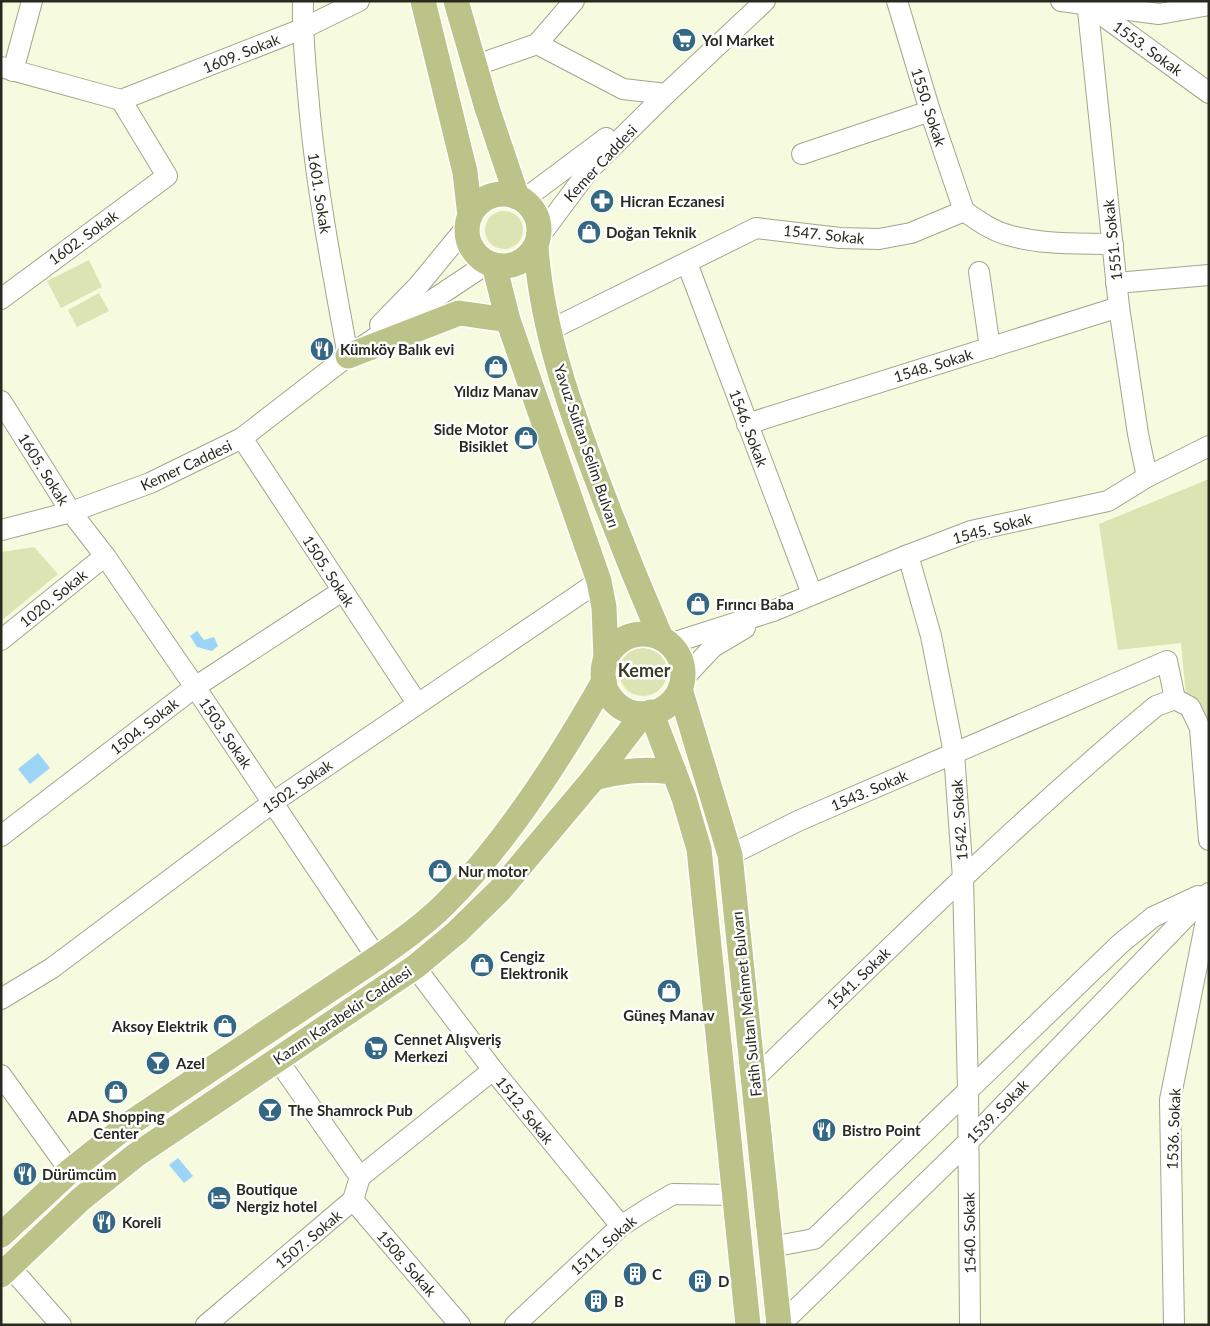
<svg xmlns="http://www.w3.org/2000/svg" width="1210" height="1326" viewBox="0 0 1210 1326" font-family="Lato,sans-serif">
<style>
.green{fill:#dce4b4}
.water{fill:#9bd4f6}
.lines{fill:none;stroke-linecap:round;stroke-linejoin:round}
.minor-casing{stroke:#a2a68c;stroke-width:22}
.major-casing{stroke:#fff;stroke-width:28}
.minor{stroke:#fff;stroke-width:20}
.major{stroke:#bcc388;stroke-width:25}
.labels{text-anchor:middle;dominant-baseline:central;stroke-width:5;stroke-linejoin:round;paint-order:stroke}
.poi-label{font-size:15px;font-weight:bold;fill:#282a20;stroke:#fff;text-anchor:start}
.street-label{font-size:15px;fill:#282a20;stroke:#fff}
.quarter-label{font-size:18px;font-weight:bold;fill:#393d26;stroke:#fff}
</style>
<rect width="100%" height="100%" fill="#f6fbdf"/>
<g class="green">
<circle cx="504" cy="230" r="19"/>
<path d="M89,260L102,287L61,308L47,281Z"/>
<path d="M99,293L109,311L77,327L68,310Z"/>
<path d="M1209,479V811L1195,790L1181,643L1118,650L1099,524Z"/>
<path d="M34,547L58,574L1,621V552Z"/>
<circle cx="643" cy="672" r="24"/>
</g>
<g class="water">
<path d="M197,631L204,640L214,637L218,646L212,651L197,647L190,636Z"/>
<path d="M38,753L50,768L30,784L18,769Z"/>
<path d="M178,1158L193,1176L184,1183L169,1165Z"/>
</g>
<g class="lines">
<g class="minor-casing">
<g id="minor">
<path d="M303,1C302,32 305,62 308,93C315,181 332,269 348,356"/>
<path d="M897,1L930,111L964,211"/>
<path d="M1061,1L1159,14L1209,5"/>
<path d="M1087,1L1119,307L1138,434L1147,477"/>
<path d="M1087,4L1209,93"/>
<path d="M537,44L623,89L666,94"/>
<path d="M474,66L537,44L574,1"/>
<path d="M1,67L121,100L302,29L359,1"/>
<path d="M13,71L32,1"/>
<path d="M802,154L930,111"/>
<path d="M523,200L606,138"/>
<path d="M539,237L589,170L666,94L765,1"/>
<path d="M687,263L812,594"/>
<path d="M979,272L990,348"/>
<path d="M1116,283L1209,275"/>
<path d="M1,299L167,176L121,100"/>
<path d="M380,325L418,286L468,225"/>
<path d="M548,331L756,228L840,238L879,239L911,233L964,211C977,220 992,231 1008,235C1042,245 1078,243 1113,244"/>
<path d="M1,401L71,512L105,556L195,687L377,958"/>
<path d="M747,424L1119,307"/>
<path d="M242,438L417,703"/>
<path d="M1,530L71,512L150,483L242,438L348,356L488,263"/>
<path d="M908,555L931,636L954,753L963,878L968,1090L970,1325"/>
<path d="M1,640L105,556"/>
<path d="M669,644L773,611L908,555L971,531L1108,501L1147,477L1209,446"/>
<path d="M683,679L713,647L745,628"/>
<path d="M1,836L195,687L342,591"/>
<path d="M730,855L798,821L1167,661L1175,699"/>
<path d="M415,967L493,1070L621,1226"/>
<path d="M1,999L52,968L272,803L599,581"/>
<path d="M277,1059L360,1177"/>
<path d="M1,1075L70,1171"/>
<path d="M754,1079C886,952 1015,823 1156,706L1175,699L1190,707L1200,728L1209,840"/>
<path d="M353,1200L460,1325"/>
<path d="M771,1247L814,1239L1120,944L1153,917L1198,896"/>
<path d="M10,1267L61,1325"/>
<path d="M206,1325L353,1200L360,1177L493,1070"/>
<path d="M515,1325L621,1226L649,1208L673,1194L735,1195"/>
<path d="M780,1325L968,1142L1209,893"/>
<path d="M1174,1325L1170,1100L1209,906"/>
</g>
</g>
<g class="major-casing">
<g id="major">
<path d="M423,1L465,172L470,216"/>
<path d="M456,1L487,108L517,197"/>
<circle cx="503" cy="230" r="36"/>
<path d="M536,247C542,329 569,406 598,482C618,535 639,587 661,638"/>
<path d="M494,265L508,320L599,581L604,607L606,658"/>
<path d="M348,356L459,313L508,320"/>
<circle cx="643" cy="674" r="40"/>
<path d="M680,689L730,855L779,1325"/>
<path d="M651,712L684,798L699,849L748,1325"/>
<path d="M594,778C623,771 643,768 674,772"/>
<path d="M1,1235L70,1171L129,1124L377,958C401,941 425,924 445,904C507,842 561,757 604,681"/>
<path d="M1,1275L81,1199L136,1155L415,967L457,932L500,890L594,778L643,714"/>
</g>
</g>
<use href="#minor" class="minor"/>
<use href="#major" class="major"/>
</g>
<defs>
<g id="supermarket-disc" transform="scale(1.25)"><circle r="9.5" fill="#346784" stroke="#fff"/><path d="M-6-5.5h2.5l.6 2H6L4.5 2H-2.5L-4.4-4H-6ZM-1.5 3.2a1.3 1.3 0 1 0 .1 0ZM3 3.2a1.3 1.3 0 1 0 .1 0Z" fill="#fff"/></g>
<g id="pharmacy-disc" transform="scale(1.25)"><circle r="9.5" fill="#346784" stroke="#fff"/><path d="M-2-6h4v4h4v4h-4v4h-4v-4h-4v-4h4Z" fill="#fff"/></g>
<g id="shop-disc" transform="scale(1.25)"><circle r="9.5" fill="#346784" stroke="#fff"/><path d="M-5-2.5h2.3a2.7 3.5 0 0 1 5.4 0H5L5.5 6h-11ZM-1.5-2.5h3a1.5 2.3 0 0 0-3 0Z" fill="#fff"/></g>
<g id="restaurant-disc" transform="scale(1.25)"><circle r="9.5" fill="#346784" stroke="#fff"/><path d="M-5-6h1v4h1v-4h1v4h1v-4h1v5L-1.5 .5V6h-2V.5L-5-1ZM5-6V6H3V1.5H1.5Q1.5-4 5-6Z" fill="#fff"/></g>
<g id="bar-disc" transform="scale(1.25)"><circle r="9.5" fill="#346784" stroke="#fff"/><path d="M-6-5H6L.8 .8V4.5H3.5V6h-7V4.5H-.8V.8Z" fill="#fff"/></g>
<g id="hotel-disc" transform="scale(1.25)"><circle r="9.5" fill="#346784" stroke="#fff"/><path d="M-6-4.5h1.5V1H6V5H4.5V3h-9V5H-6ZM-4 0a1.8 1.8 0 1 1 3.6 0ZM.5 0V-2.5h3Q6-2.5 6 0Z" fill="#fff"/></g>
<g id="building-disc" transform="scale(1.25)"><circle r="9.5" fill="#346784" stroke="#fff"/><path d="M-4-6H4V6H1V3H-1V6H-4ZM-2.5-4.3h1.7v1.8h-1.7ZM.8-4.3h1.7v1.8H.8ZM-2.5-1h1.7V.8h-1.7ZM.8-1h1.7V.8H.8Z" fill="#fff"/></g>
</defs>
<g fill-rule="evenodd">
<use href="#supermarket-disc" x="684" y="40"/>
<use href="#pharmacy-disc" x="602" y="201"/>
<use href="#shop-disc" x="589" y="232"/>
<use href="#restaurant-disc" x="322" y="349"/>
<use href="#shop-disc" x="496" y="367"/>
<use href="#shop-disc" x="526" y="438"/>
<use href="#shop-disc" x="698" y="604"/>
<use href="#shop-disc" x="440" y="871"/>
<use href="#shop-disc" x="482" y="965"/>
<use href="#shop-disc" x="669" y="991"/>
<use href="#shop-disc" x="225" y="1026"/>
<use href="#supermarket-disc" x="376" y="1048"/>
<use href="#bar-disc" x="158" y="1063"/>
<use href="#shop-disc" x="116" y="1092"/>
<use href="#bar-disc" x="270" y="1110"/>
<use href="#restaurant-disc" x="824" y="1130"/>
<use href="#restaurant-disc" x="25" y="1174"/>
<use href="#hotel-disc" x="219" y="1198"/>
<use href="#restaurant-disc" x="104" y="1222"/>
<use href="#building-disc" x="635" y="1274"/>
<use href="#building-disc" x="700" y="1281"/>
<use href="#building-disc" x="596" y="1301"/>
</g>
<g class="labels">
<g class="poi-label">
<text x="702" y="40">Yol Market</text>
<text x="620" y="201">Hicran Eczanesi</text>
<text x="606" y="232">Doğan Teknik</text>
<text x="340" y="349">Kümköy Balık evi</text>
<text x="496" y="391" text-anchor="middle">Yıldız Manav</text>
<text x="508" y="429" text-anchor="end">Side Motor<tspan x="508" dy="17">Bisiklet</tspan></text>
<text x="716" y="604">Fırıncı Baba</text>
<text x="458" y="871">Nur motor</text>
<text x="500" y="956">Cengiz<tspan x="500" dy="17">Elektronik</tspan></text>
<text x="669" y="1015" text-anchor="middle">Güneş Manav</text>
<text x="208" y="1026" text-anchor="end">Aksoy Elektrik</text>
<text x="394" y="1039">Cennet Alışveriş<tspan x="394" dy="17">Merkezi</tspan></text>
<text x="176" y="1063">Azel</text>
<text x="288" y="1110">The Shamrock Pub</text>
<text x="116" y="1116" text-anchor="middle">ADA Shopping<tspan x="116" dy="17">Center</tspan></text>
<text x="842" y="1130">Bistro Point</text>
<text x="42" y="1174">Dürümcüm</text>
<text x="236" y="1189">Boutique<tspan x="236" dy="17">Nergiz hotel</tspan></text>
<text x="122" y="1222">Koreli</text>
<text x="652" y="1274">C</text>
<text x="718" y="1281">D</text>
<text x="614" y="1301">B</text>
</g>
<g class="street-label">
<text transform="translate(1148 48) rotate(36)">1553. Sokak</text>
<text transform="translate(241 53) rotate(-22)">1609. Sokak</text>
<text transform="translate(929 107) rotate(72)">1550. Sokak</text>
<text transform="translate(600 163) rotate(-47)">Kemer Caddesi</text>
<text transform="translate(320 193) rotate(81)">1601. Sokak</text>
<text transform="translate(824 234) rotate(6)">1547. Sokak</text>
<text transform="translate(83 237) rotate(-36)">1602. Sokak</text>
<text transform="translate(1112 240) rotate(-96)">1551. Sokak</text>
<text transform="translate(933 365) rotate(-17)">1548. Sokak</text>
<text transform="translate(749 428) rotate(69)">1546. Sokak</text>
<text transform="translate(587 446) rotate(71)">Yavuz Sultan Selim Bulvarı</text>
<text transform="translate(186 465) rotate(-25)">Kemer Caddesi</text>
<text transform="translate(44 469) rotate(58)">1605. Sokak</text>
<text transform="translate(992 528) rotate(-15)">1545. Sokak</text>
<text transform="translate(329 571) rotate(57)">1505. Sokak</text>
<text transform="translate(53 598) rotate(-39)">1020. Sokak</text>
<text transform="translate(144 726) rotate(-38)">1504. Sokak</text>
<text transform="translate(226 733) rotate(56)">1503. Sokak</text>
<text transform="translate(297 786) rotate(-35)">1502. Sokak</text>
<text transform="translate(869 790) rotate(-23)">1543. Sokak</text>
<text transform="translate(959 820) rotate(-94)">1542. Sokak</text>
<text transform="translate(858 978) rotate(-44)">1541. Sokak</text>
<text transform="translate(746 1004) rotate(-96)">Fatih Sultan Mehmet Bulvarı</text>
<text transform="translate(342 1015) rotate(-34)">Kazım Karabekir Caddesi</text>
<text transform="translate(525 1110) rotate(51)">1512. Sokak</text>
<text transform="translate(997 1111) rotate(-46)">1539. Sokak</text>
<text transform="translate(1173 1129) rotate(-88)">1536. Sokak</text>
<text transform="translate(969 1233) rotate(-91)">1540. Sokak</text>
<text transform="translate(308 1239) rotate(-40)">1507. Sokak</text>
<text transform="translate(603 1245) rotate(-41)">1511. Sokak</text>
<text transform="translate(407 1263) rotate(49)">1508. Sokak</text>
</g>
<g class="quarter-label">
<text x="644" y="670">Kemer</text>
</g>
</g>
<rect width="1210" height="1326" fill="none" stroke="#282a20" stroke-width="5"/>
</svg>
